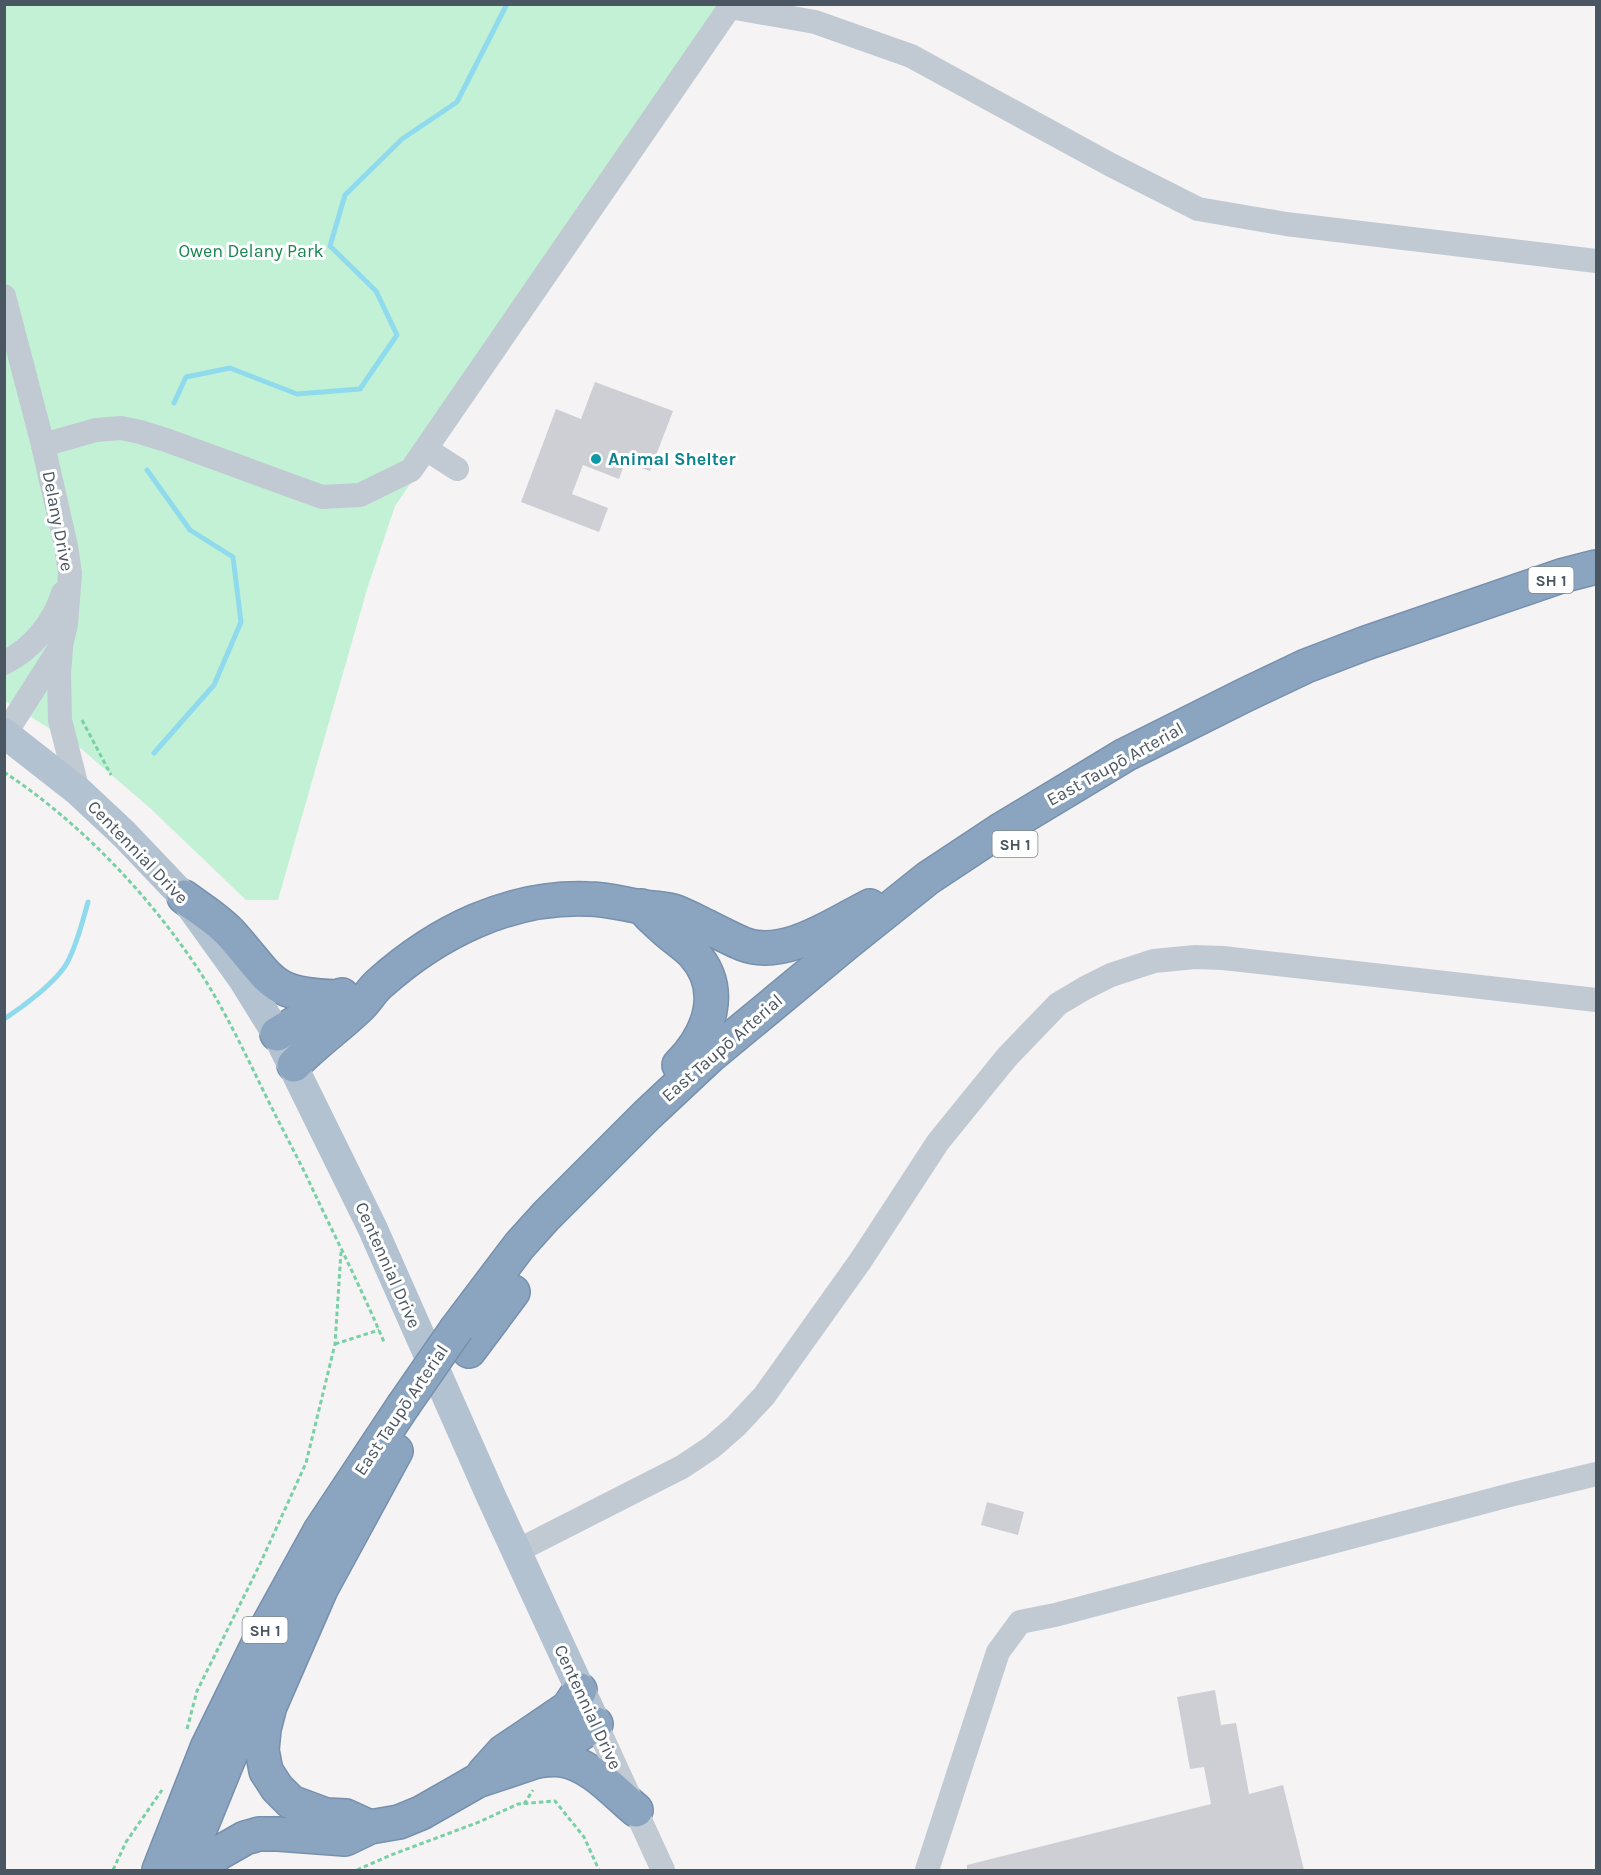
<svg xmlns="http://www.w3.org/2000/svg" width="1601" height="1875" viewBox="0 0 1601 1875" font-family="Karla,sans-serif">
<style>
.green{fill:#c3f1d5}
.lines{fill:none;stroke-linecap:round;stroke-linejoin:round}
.stream{stroke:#90daee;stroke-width:5}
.building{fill:#cdcfd5}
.highway-casing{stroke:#7690ad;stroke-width:36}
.path{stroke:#7ad0a6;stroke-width:3;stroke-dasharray:4.5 3;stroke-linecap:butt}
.minor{stroke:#c1cad2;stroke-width:24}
.major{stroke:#b3c2d1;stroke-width:30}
.highway{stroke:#8ba5c1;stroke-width:33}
.highway-bridge-casing{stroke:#7690ad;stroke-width:36;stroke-linecap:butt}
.highway-bridge{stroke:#8ba5c1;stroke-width:33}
.culture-dot{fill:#0f9aa8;stroke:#fff;stroke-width:2}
.labels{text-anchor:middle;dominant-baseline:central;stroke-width:6;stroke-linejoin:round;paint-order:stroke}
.shield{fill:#fff;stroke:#808990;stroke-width:1.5}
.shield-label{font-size:16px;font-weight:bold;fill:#4a5661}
.park-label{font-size:18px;fill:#17864f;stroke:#fff}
.culture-label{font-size:18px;font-weight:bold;fill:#0d838f;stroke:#fff;text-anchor:start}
.street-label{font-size:18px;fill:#4a5661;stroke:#fff}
</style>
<rect width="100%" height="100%" fill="#f5f3f3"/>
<path class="green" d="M4,5H739L395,506L368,586L278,900H246L150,808L78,746L5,701Z"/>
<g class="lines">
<g class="stream">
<path d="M174,403L186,377L230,368L297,394L360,389L397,335L376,291L330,246L345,195L402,139L457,102L507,4"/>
<path d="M147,470L190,530L233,557L241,622L214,685L154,753"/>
<path d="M4,1019C23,1007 56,982 67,963C77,945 82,923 88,902"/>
</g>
</g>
<g class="building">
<path d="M595,382L673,411L650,471L625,462L619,479L583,465L572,494L608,508L599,532L521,502L556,409L581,419Z"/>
<path d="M987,1502L1024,1512L1018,1535L981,1525Z"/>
<path d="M1215,1690L1221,1725L1236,1723L1249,1794L1283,1785L1304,1870H967V1865L1211,1804L1204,1767L1190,1769L1177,1697Z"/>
</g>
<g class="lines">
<g class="highway-casing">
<g id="highway">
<path d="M184,897C200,909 219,920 232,935C273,981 269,995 337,997"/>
<path d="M641,906C647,913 654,920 661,926C671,936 683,943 693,953C726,989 710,1034 679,1065"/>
<path d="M277,1034L342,995"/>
<path d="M294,1065C314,1044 337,1028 358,1008C366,1001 371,991 379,984C437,932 509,896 588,899C606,899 624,904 642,907C652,908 663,908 673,911C680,913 687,917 694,920C710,928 727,937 743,944C784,960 834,924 870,906"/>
<path d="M457,1328L519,1246L546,1216L647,1115L709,1057L848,942L928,878L999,831L1125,755L1245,695L1306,666L1366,643L1561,576L1596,567"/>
<path d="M469,1351L513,1292"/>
<path d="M537,1761C545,1760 554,1759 561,1760C591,1764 614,1792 636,1810"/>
<path d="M484,1773L503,1752L568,1708L580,1690"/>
<path d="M370,1827L346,1816L326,1815L291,1802L277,1788L266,1771L262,1750L264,1729L270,1706L321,1589L396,1451"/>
<path d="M185,1866L231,1753L278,1655"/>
<path d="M159,1870L207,1748L261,1638L320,1531L403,1406"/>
<path d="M204,1870L217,1854L245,1838L259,1834H278L345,1839L370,1827L399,1822L421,1813L477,1781L537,1761L596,1724"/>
</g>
</g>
<g class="path">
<path d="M82,720L111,775"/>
<path d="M4,772C81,823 150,896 200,972C224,1009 243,1049 262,1088C276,1117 291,1145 305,1173C331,1229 360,1285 384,1342"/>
<path d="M335,1344L379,1330"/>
<path d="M187,1729L197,1691L260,1564L306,1463L335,1344L341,1252"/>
<path d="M524,1804L533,1790"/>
<path d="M113,1870L126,1842L162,1790"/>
<path d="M357,1870L391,1855L479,1822L518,1804L555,1801L584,1837L599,1870"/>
</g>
<g class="minor">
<path d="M730,7L815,22L911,56L1111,165L1198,209L1286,224L1596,261"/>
<path d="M4,296L43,445L66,546L70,573L66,624L61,646L5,734"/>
<path d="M43,445L96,430L121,428L140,432L166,440L322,497L360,495L411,470L732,4"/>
<path d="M426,449L457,469"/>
<path d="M61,648L59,674L60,720L78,791"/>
<path d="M4,663C32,649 54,623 63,593"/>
<path d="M517,1551L682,1467L712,1447L736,1426L764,1396L861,1260L938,1142L1007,1057L1058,1004L1085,988L1111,975L1154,961L1195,957L1223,958L1596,1000"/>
<path d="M596,1724L663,1870"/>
<path d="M927,1870L998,1652L1020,1622L1055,1615L1514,1494L1596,1474"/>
</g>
<path class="major" d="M4,733L78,791L124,834L184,897L243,979L277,1034L372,1227L490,1494L596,1724"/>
<use href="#highway" class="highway"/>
<g class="highway-bridge-casing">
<path id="highway-bridge" d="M403,1406L457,1328"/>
</g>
<use href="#highway-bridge" class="highway-bridge"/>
</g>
<circle class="culture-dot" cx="596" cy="459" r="6"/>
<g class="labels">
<g class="shield">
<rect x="1528.5" y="567" width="45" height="26" rx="4.5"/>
<rect x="992.5" y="831" width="45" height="26" rx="4.5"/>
<rect x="242.5" y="1617" width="45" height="26" rx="4.5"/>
</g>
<g class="shield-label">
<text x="1551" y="580">SH 1</text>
<text x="1015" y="844">SH 1</text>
<text x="265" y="1630">SH 1</text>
</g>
<g class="park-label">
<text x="251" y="251">Owen Delany Park</text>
</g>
<g class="culture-label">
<text x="608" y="459">Animal Shelter</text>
</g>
<g class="street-label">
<text transform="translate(58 521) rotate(79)">Delany Drive</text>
<text transform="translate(1115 764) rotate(-29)">East Taupō Arterial</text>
<text transform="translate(138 852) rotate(46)">Centennial Drive</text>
<text transform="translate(722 1048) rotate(-41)">East Taupō Arterial</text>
<text transform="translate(388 1265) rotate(66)">Centennial Drive</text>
<text transform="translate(401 1410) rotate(-56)">East Taupō Arterial</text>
<text transform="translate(588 1707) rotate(65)">Centennial Drive</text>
</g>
</g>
<rect width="1601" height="1875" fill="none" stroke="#4a5661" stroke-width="12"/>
</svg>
